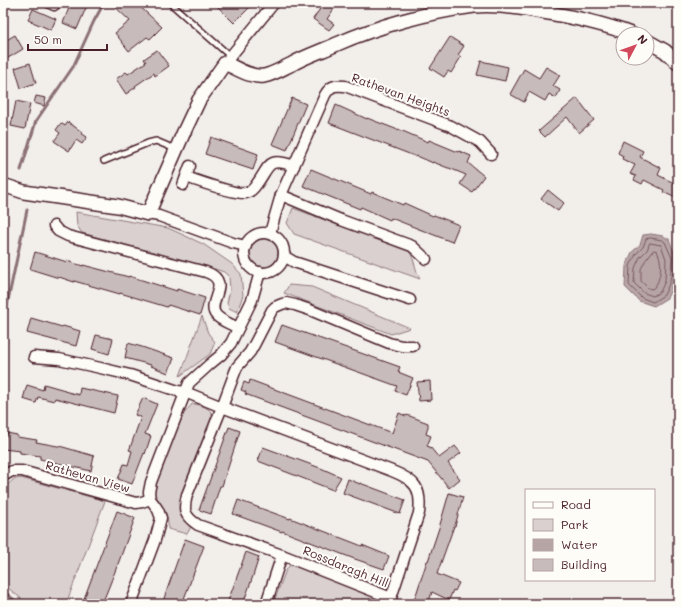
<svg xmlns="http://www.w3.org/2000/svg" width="681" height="607" viewBox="0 0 681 607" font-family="Mali,sans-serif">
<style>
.green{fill:#d9d0cf;stroke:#92787d}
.water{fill:#b7a5a6;stroke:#8b6f75}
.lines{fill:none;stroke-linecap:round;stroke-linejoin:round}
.shore{stroke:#76555c;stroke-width:1}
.stream{stroke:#8b6f75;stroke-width:3}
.building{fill:#c8bbbb;stroke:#4a1f2b}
.service-casing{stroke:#4a1f2b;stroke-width:8}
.minor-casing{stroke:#4a1f2b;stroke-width:13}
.tertiary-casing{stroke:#4a1f2b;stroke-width:16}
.service{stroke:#fdfcf7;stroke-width:5}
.minor{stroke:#fdfcf7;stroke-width:10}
.tertiary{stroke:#fdfcf7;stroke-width:13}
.labels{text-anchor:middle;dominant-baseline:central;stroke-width:4;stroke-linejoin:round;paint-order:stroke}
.street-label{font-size:12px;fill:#4a1f2b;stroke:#fdfcf7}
</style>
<rect width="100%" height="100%" fill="#f2efeb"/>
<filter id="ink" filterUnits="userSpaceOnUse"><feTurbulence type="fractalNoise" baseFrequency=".025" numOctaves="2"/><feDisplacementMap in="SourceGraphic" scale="8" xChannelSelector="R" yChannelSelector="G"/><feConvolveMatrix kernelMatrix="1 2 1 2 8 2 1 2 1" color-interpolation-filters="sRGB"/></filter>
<g filter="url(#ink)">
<g class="green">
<path d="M293,208L410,252C415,261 415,270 420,279L294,234L287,223Z"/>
<path d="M76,212L168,228L203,244L232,264L241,274L243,295L237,312L229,308L227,303L230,290L229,277L224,272L218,270L82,233L77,226Z"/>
<circle cx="264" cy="253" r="14"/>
<path d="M289,285L312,287L410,328L391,334L284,293Z"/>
<path d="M202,316L208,333L215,342L210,354L180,376Z"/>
<path d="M192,404C200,404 212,408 213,417C213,420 212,424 211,427L182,499L192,525L187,534L168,529C169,516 163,503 153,494L155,484L183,415Z"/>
<path d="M21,478L105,501L66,604H28L3,584V489L14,479Z"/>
<path d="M292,564L377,597L380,599L383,604H273L286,570L289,566Z"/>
</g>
<path class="water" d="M651,234L663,236L669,239L676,258L674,283L667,298L654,306L639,301L625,287L626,266L632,252L640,245L643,235Z"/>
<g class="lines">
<g class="shore">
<path d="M651,238L662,240L665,242L672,258L670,282L664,295L653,302L642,298L629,285L630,266L636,254L643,247L646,239Z"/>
<path d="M650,243L661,245L666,259L665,281L660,292L653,296L644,293L634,283L635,268L640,257L647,250Z"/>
<path d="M654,250L657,251C658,254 660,257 660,260C662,268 659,286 652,289L648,288L641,281V269L645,261Z"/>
</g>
<g class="stream">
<path d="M21,170L36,121L73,67L94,21L104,3"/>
<path d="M3,331L5,315L27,210"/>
<path d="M3,591L19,604"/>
</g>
</g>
<g class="building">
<path d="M71,3H88L77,29L63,23Z"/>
<path d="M111,3H136L162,27L150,39L147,37L129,51L115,33L130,21Z"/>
<path d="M214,3H254L234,23Z"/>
<path d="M324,3H338L327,19L334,24L329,30L313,19Z"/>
<path d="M33,9L56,19L51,30L28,20Z"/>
<path d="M15,35L23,49L3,61V42Z"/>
<path d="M450,37L464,46L458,55L461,57L451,73L448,71L444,77L430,68Z"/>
<path d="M157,50L169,66L155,76L154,73L135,86L136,87L126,94L116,79L126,72L128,74L146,62L144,59Z"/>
<path d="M481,61L508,67L505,81L477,75Z"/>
<path d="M30,63L36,83L21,88L15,68Z"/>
<path d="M546,67L560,75L553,86L560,90L556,98L549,94L545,101L529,92L524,102L510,94L524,69L539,78Z"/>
<path d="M36,96L46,98L44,106L34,103Z"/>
<path d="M292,98L306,104L287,150L272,144Z"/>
<path d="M577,98L594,120L579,133L567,117L545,137L539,131Z"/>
<path d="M16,101L30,104L25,129L11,126Z"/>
<path d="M336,105L367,119V118L398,130V129L428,142L429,140L458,152L459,151L471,156L468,163L484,176L472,192L460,184L466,175L449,168H448L433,162V163L417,156V157L329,123Z"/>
<path d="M68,122L82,132L81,133L87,137L82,144L76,140L69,151L54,141L60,133L56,130L61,123L65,126Z"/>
<path d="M211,137L258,154L253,170L205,154Z"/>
<path d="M623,141L643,151L640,157L661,168L658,175L678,185V199L663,192L664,190L644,180L642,184L634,180L636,176L630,174L635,165L622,159L623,156L618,153Z"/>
<path d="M311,169L371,194L372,192L403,205L404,203L433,216L434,215L459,225L452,242L391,218L390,220L361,207L360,209L303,186Z"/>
<path d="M548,190L564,203L558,211L541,199Z"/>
<path d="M35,252L67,262V261L83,266V265L129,277V276L177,291V289L205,298L200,315L168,305L167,307L120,293V294L74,281V282L59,277V278L30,269Z"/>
<path d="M31,318L62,327L63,326L80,331L76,346L27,333Z"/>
<path d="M282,325L400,367L398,372L413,378L406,395L395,391L397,386L275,342Z"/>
<path d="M96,335L113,339L109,354L92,349Z"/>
<path d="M128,343L142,347L174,358L168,373L151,366V365L125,358Z"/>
<path d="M250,380L392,433L399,413L406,416L407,415L428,423V427L426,434L431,436L427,446L430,447L439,458L455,446L461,453L448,463L460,479L449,488L428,462L245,394L246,392L241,390L244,382L249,384Z"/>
<path d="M430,381L431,400L419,401L417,382Z"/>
<path d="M44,384L65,390L64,391L79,395L80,388L118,396L114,413L55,398L54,401L38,397L36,403L23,399L27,385L43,390Z"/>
<path d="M143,398L157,404L145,434L151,436L145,454L144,453L132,484L118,479L124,464L128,465L132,451L129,450L130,448L141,417L135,415Z"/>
<path d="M229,427L240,431L222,486H220L211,514L199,510Z"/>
<path d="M7,433L17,435V437L37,440L36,442L63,447L94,456L91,471L40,459V456L20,453V451L3,449V437H6Z"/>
<path d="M263,447L323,469L341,477L333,490L258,461Z"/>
<path d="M348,479L360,484V483L405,500L400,514L343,493Z"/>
<path d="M449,493L463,497L455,526H454L437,574L459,583L455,591L453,590L449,600L432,592L428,604H413L427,561H428L439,528Z"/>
<path d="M238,500L290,519V518L362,546V545L389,556L384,569L352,558L282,531V532L233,514Z"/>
<path d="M117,511L135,518L118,564L102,604H82Z"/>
<path d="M185,539L204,546L201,554L182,604H162Z"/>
<path d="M246,552L259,557L253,576L243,604H227Z"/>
</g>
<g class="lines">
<g class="service-casing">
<g id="service">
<path d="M170,3L230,56"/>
<path d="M104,161L148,143L156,141L175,149"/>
</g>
</g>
<g class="minor-casing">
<g id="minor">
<path d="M50,3L54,5L56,3"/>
<path d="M225,63L274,3"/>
<path d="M186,177C198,181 236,195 246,193C250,192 254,188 256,185C270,167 266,156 294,166"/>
<path d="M183,185L190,166"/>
<path d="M281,195L341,220L412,246L426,259"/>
<path d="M148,214L159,216L233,243L246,246"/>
<path d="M54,226L58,231L68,236L206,272C234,282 205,302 216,315C221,321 231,324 238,328"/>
<path d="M270,233L281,195L325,95C331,85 335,85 345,86L451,126L480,142L491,154"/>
<circle cx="264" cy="253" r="20"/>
<path d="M284,256L294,262L410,300"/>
<path d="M34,357L59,359L96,367L130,375L178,391L185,392L222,407L392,471C415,480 422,488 419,513L389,604"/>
<path d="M3,476L12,471H22L136,503L142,502L150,499"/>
<path d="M150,499L149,492L151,482L189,383L210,364L221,355L231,343L252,300L260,272"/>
<path d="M391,598L282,555L198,525C184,516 183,510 187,495L222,407L235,372L237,367L250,352L255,343L272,310L275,307L282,304L286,303L295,305L310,310L389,343L402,346H413"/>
<path d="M131,604L155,540L161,518L158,510L154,504L150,499"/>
<path d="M266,604L282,555"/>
</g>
</g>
<g class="tertiary-casing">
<g id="tertiary">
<path d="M647,41L665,51L678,63"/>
<path d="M3,185L24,192L118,206L148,214L183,134L199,100L225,63C236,68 251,78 264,76C274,74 283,68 292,64C306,56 322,51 337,44C378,26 429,12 474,6C495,4 516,7 537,11C569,16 601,23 631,34"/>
</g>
</g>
<use href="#service" class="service"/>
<use href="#minor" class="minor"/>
<use href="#tertiary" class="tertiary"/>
</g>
</g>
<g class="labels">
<g class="street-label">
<text transform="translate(401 94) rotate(20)">Rathevan Heights</text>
<text transform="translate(88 476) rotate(16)">Rathevan View</text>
<text transform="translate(346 566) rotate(22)">Rossdaragh Hill</text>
</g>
</g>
<rect width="681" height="607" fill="none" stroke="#fdfcf7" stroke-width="16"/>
<rect x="8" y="8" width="665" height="591" fill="none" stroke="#4a1f2b" stroke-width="1.5" filter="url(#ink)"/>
<rect x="525" y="489" width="130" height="92" fill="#fdfcf7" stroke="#b5a4a5"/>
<rect x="533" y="502" width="20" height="6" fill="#fdfcf7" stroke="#b5a4a5"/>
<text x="561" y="509" font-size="12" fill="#4a1f2b">Road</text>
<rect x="533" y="519" width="20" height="12" fill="#d9d0cf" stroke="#b5a4a5"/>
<text x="561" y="529" font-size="12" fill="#4a1f2b">Park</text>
<rect x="533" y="539" width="20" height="12" fill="#b7a5a6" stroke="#b5a4a5"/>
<text x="561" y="549" font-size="12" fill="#4a1f2b">Water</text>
<rect x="533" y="559" width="20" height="12" fill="#c8bbbb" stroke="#b5a4a5"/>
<text x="561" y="569" font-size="12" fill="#4a1f2b">Building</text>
<g transform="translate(635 46) rotate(49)"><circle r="19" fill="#fdfcf7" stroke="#b5a4a5"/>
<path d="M0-3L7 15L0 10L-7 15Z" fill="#d1495b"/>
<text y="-6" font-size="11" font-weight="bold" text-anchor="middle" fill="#4a1f2b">N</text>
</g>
<path d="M28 44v6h79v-6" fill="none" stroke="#4a1f2b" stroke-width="2"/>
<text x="34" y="44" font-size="12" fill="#4a1f2b" stroke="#fdfcf7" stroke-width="3" paint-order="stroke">50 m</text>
</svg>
